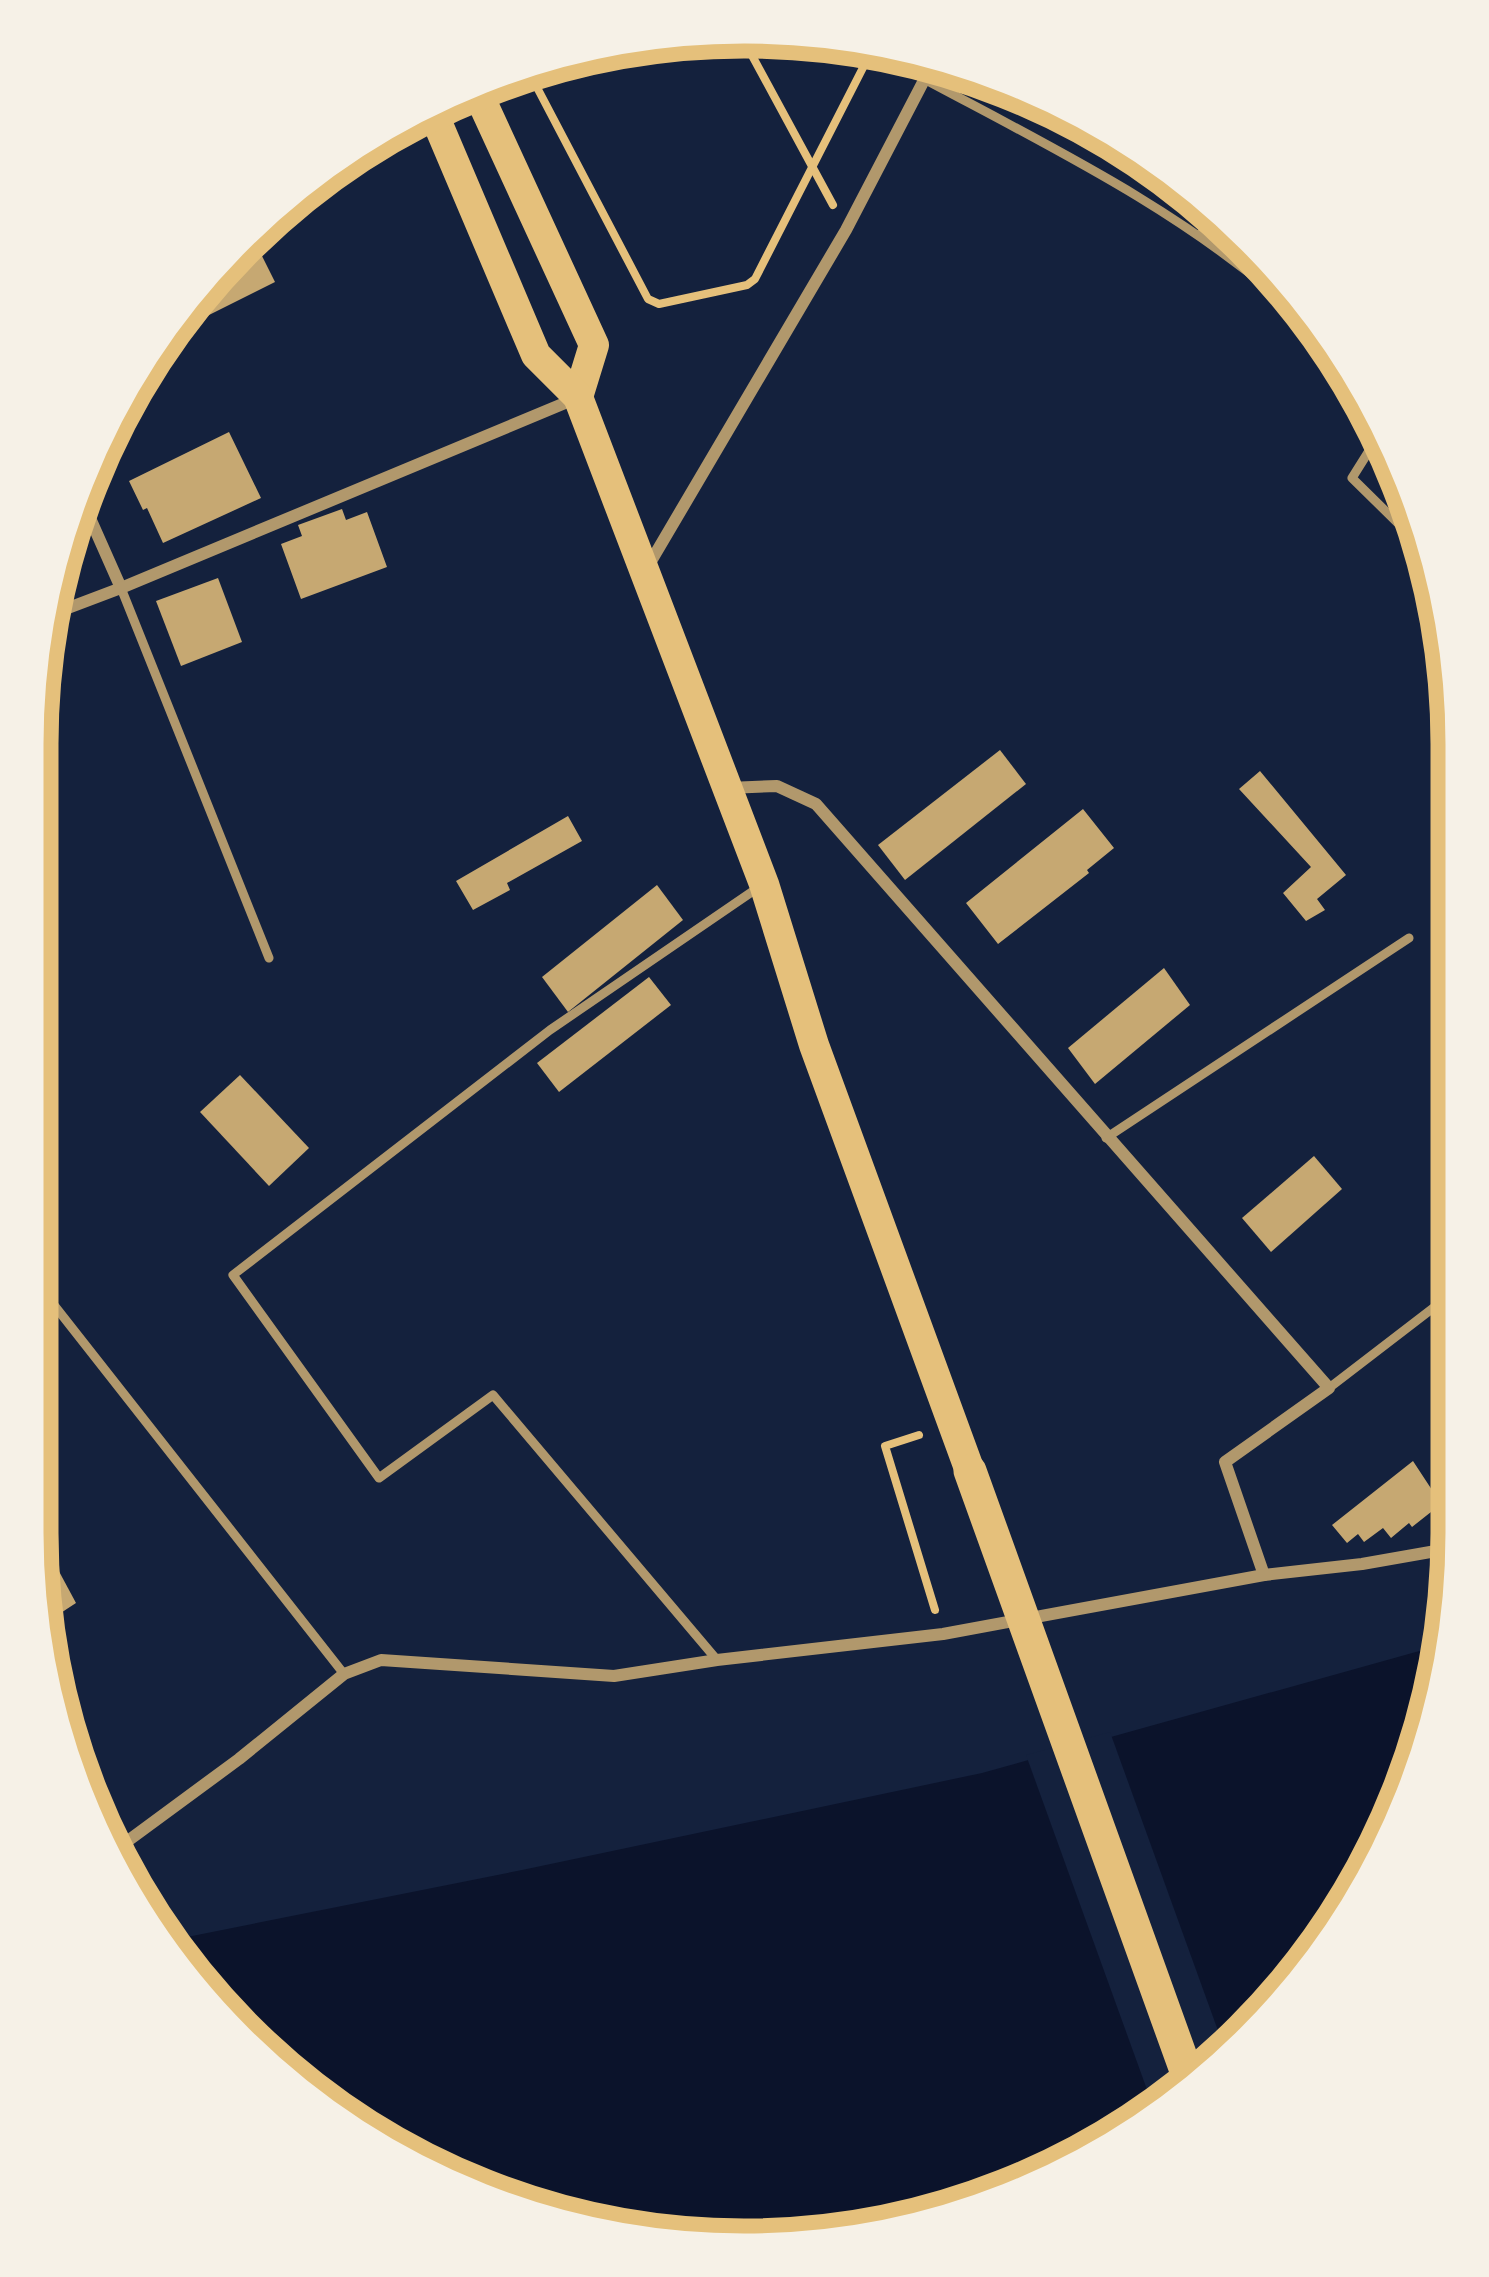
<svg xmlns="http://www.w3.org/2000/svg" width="1489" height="2277" viewBox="0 0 1489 2277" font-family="Cabin,sans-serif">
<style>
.water{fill:#0b132b}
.pier{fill:#14213d}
.building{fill:#c6a872}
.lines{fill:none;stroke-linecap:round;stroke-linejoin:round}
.path{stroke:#e5c07b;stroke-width:8}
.service{stroke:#b1986c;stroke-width:9}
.minor{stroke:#b1986c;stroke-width:12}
.primary{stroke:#e5c07b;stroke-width:30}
.trunk{stroke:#e5c07b;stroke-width:33}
.rim{fill:none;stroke:#e5c07b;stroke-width:15}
</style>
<rect width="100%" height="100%" fill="#14213d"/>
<path class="water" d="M1448,1643L1386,1848L1281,2004L1101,2152L885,2233L697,2245L472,2193L309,2099L162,1942L522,1870L982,1773Z"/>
<path class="pier" d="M1110,1732L1225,2050L1154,2109L1026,1755Z"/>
<g class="building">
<path d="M261,254L275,282L165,337L200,284Z"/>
<path d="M229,432L261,498L163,543L147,508L143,510L129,481Z"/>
<path d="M342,509L346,520L367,512L387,567L301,599L281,544L302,536L298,525Z"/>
<path d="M218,578L242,642L181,666L156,601Z"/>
<path d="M1000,750L1026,784L905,880L878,845Z"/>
<path d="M1260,771L1346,875L1317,899L1325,910L1306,921L1283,893L1311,867L1239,789Z"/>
<path d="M1083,809L1114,848L1087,870L1089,873L998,944L966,903Z"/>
<path d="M568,816L582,841L507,883L510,890L473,910L456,881Z"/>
<path d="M48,855L58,884L35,893V860Z"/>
<path d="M657,885L683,920L568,1012L542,977Z"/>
<path d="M1164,968L1190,1005L1095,1084L1068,1048Z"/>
<path d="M649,977L671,1005L559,1092L537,1063Z"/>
<path d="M240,1075L309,1148L269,1186L200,1112Z"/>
<path d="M1314,1156L1342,1189L1271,1252L1242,1218Z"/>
<path d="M1413,1461L1453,1522L1444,1529L1431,1512L1412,1527L1409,1523L1391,1538L1383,1528L1364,1542L1358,1534L1347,1543L1332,1525Z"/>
<path d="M40,1536L76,1603L47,1622L31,1540Z"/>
</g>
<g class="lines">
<g class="path">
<path d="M742,37L833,205"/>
<path d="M531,76L648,299L659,304L747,285L755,279L870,54"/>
<path d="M919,1435L885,1446L935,1610"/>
</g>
<g class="service">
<path d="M924,79C1055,149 1182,211 1294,310"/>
<path d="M1199,235L1222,215"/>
<path d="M1384,427L1352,478L1416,541"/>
<path d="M121,588L269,958"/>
<path d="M1106,1138L1409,938"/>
<path d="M32,1277L344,1674"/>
<path d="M1329,1388L1454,1292"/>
<path d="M717,1660L493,1395L379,1478L233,1275L550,1030L759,887"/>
</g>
<g class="minor">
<path d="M82,500L121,588"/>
<path d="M647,568L846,230L933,63"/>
<path d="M47,616L121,588L577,398"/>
<path d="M728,788L777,786L816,804L1329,1388L1225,1462L1264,1575"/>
<path d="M110,1847L129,1840L239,1759L344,1674L381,1660L614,1676L717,1660L943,1634L1264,1575L1362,1564L1453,1548"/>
</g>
<g class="primary">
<path d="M477,91L594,345L578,397"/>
<path d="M429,103L536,355L578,397L764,884L814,1045L970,1471"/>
</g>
<path class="trunk" d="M970,1471L1189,2079"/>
</g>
<path d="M0 0H1489V2277H0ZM744 51H745A693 693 0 0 1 1438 744V1533A693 693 0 0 1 745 2226H744A693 693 0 0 1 51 1533V744A693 693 0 0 1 744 51Z" fill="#f6f1e7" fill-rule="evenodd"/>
<path class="rim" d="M744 51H745A693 693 0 0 1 1438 744V1533A693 693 0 0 1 745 2226H744A693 693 0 0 1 51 1533V744A693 693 0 0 1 744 51Z"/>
</svg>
